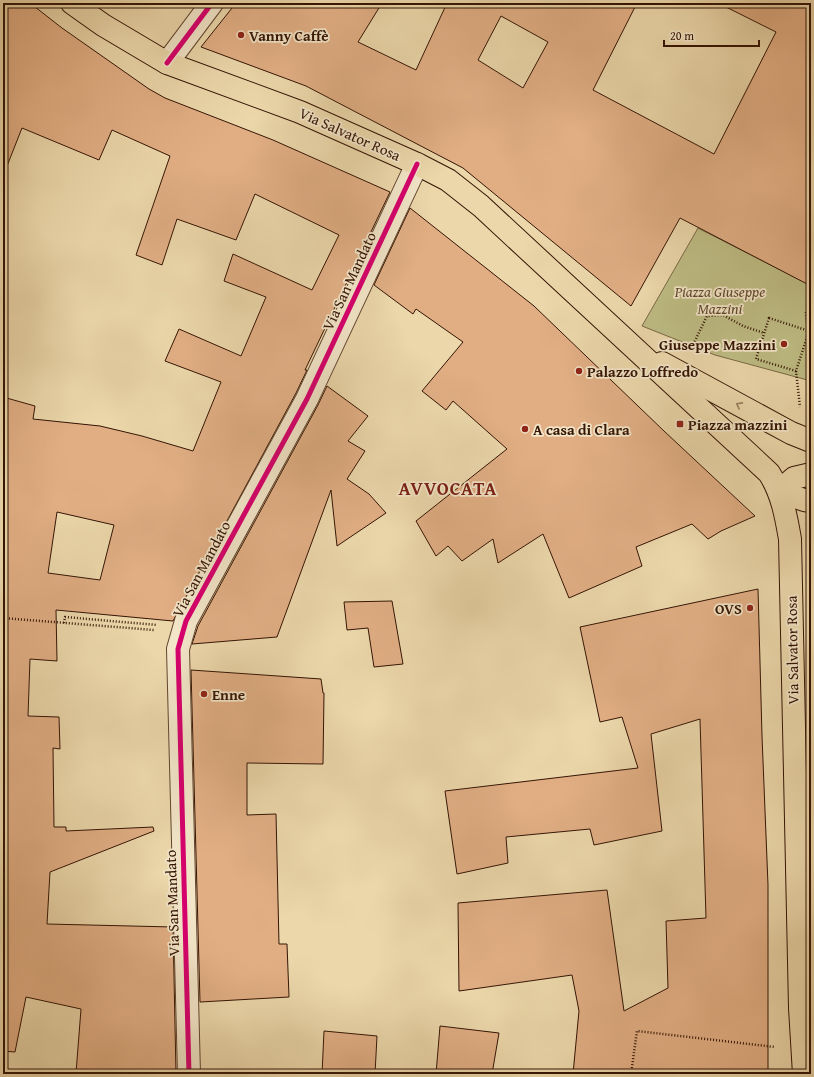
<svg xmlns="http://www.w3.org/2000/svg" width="814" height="1077" viewBox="0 0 814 1077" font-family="'Gentium Book Plus',serif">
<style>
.green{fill:#bebc84;stroke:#796844}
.building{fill:#e1ae84;stroke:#341404;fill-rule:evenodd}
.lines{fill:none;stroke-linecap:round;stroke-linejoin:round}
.minor-casing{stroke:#62452e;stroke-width:24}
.major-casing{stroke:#341404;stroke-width:24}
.path{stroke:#341404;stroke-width:2.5;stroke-dasharray:1 2;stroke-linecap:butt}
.minor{stroke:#f2e5c8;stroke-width:22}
.major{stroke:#ebd7aa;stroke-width:22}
.cycleway-casing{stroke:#f2e5c8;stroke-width:8}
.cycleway{stroke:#d6006c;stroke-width:5}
.oneway{stroke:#997f5f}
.poi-dot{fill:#8f2418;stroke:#f2e5c8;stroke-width:1.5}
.labels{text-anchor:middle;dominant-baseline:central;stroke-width:3.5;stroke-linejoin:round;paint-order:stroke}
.poi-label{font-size:15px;font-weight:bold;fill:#341404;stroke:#f2e5c8;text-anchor:start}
.street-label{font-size:15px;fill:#341404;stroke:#f2e5c8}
.park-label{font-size:15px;font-style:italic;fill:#5d462a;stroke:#f2e5c8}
.district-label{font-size:19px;font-weight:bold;letter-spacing:1px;fill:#7a1f14;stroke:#f2e5c8}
</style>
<rect width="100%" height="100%" fill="#ebd7aa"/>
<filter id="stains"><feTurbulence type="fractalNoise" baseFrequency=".005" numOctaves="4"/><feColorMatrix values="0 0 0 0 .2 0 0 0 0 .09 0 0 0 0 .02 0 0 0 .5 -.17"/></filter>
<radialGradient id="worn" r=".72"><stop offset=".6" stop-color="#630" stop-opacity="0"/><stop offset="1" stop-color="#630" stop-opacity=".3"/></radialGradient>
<path class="green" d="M698,228L806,283L811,284V381L715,355L642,326Z"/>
<g class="building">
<path d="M3,3H30L62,28L149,89L165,98L273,140L390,192L305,370H307L296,393L173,621L56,610L57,661L30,659L28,716L59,717L60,749L53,748L54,827H66V831L153,827L154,831L50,872L47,924L173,927L176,1074H149V1071L76,1073L81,1009L26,997L15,1052L3,1051V397L35,406L33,419L100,426L142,436L193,451L221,382L165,361L179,329L241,356L266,297L224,281L233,254L312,290L339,235L255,194L236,240L177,219L162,265L136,255L170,156L112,130L99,160L22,128L5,171H3ZM57,512L114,525L100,580L48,573Z"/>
<path d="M236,3H382L358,42L416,70L447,3H637L593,90L714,154L776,32L718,3H811V286L680,218L631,306L463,168L306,86L201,47ZM501,16L548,42L523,88L478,60Z"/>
<path d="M410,208L534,306L664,431L755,516L721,531L708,539L692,524L636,547L642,566L569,598L543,534L498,563L493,539L462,561L448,546L436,556L416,521L507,449L453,401L446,410L422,391L463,342L416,309L413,314L374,285Z"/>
<path d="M327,386L368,416L348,441L365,451L347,479L369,494L386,513L337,546L331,490L277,637L192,644L198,626L318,405Z"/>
<path d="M758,589L762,736L768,885V1074H573L579,1011L572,975L459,991L458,903L607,890L624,1011L668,988L666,921L706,918L700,719L651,734L662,831L594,845L590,829L506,837L508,863L457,874L445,791L638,768L622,717L600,722L580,627Z"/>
<path d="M392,601L403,664L374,667L368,628L347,630L344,602Z"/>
<path d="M191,670L321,679L323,693H324L323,764L247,763V815L276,814L279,944H287L289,997L200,1002Z"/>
<path d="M440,1026L499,1033L492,1074H436Z"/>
<path d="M324,1031L377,1036L375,1074H322Z"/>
</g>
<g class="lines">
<g class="minor-casing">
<g id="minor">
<path d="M167,63L212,3"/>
<path d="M797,858L811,857"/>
<path d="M189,1074L178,649L186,621L307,399L417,164"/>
</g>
</g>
<g class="major-casing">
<g id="major">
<path d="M72,3L103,25L167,63L300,112L417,164L448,180L481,206L769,473C782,493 786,516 790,539L800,1008L804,1074"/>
<path d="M662,363L791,433L811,441"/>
<path d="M779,491L794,478L811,474"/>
<path d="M779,491L804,500L811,501"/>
</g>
</g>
<g class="path">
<path d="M811,309L806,312C806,322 810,333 811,344"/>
<path d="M769,318L809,331L796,371L756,359Z"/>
<path d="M692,347L707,316L723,315L743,326L764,333"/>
<path d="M796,371L800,407"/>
<path d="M3,618L154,630"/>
<path d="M64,623L65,617L157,625"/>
<path d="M631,1074L637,1031L775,1047"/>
</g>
<use href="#minor" class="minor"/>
<use href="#major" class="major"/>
<g class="cycleway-casing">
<g id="cycleway">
<path d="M167,63L212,3"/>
<path d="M189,1074L178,649L186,621L307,399L417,164"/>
</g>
</g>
<use href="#cycleway" class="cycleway"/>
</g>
<defs><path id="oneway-chevron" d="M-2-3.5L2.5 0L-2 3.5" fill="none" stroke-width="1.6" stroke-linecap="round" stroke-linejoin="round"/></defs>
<use class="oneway" href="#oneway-chevron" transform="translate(739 405) rotate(-152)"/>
<g class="poi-dot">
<circle cx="241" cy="35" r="4"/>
<circle cx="784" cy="344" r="4"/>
<circle cx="579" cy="371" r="4"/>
<rect x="676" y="420" width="8" height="8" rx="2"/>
<circle cx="525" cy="429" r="4"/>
<circle cx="750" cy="608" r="4"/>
<circle cx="204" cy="694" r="4"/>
</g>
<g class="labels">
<g class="poi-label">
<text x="249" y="35">Vanny Caffè</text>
<text x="776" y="344" text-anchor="end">Giuseppe Mazzini</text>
<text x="587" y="371">Palazzo Loffredo</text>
<text x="688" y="424">Piazza mazzini</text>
<text x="533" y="429">A casa di Clara</text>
<text x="742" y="608" text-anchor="end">OVS</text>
<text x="212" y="694">Enne</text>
</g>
<g class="street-label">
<text transform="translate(350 134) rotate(24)">Via Salvator Rosa</text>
<text transform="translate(349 281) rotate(-65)">Via San Mandato</text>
<text transform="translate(201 569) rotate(-62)">Via San Mandato</text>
<text transform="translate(792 650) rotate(-91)">Via Salvator Rosa</text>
<text transform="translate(172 903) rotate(-92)">Via San Mandato</text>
</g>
<g class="park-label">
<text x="720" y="291">Piazza Giuseppe<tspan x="720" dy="17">Mazzini</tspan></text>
</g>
<g class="district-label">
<text x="448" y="488">AVVOCATA</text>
</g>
</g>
<rect width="814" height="1077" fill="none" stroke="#ebd7aa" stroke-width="16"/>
<rect x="4" y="4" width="806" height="1069" fill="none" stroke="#341404" stroke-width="2"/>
<rect x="8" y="8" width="798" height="1061" fill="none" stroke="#341404"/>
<path d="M664 40v6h95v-6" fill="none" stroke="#341404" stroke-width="2"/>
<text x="670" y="40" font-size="12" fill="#341404" stroke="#f2e5c8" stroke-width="3" paint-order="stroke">20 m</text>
<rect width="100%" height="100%" filter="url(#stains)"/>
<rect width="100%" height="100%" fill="url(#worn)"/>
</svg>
